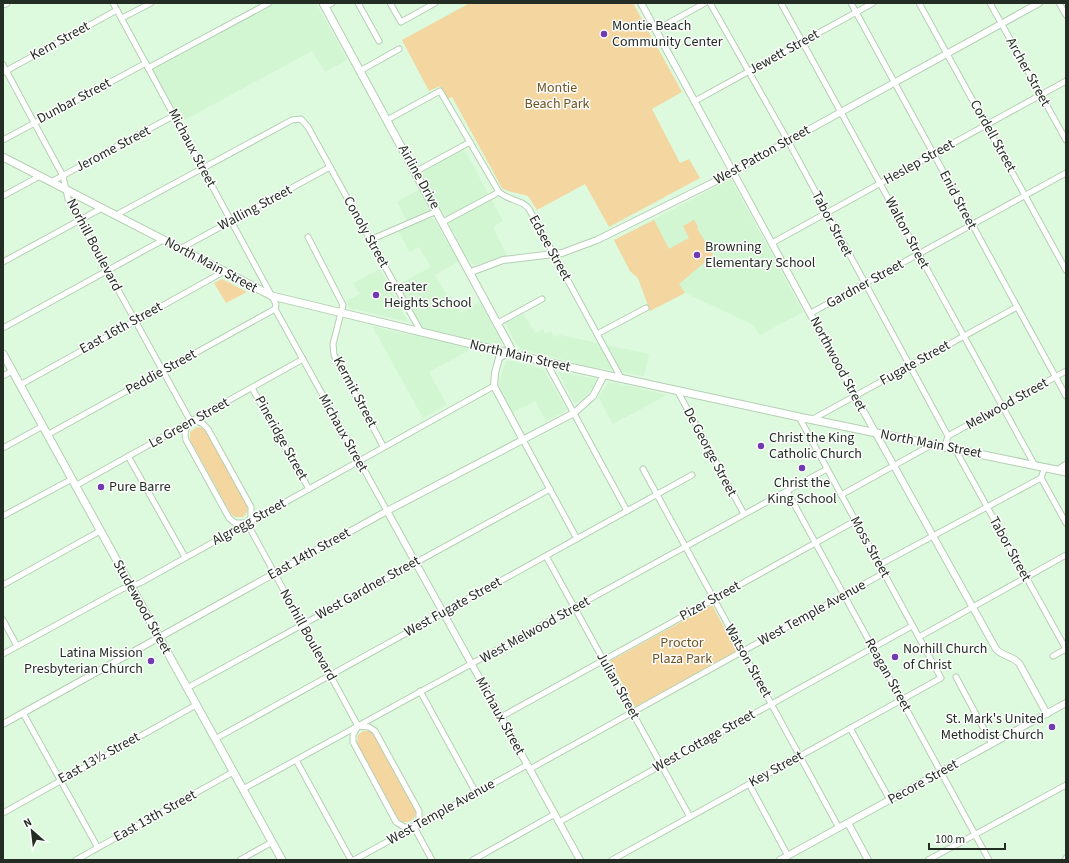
<svg xmlns="http://www.w3.org/2000/svg" width="1069" height="863" viewBox="0 0 1069 863" font-family="'Source Sans 3',sans-serif">
<style>
.built{fill:#d2f5d2}
.green{fill:#f3d6a0}
.lines{fill:none;stroke-linecap:round;stroke-linejoin:round}
.minor-casing{stroke:#b4cfb3;stroke-width:7}
.tertiary-casing{stroke:#b4cfb3;stroke-width:8}
.secondary-casing{stroke:#b4cfb3;stroke-width:9}
.minor{stroke:#fff;stroke-width:5}
.tertiary{stroke:#fff;stroke-width:6}
.secondary{stroke:#fff;stroke-width:7}
.poi-dot{fill:#713ab1;stroke:#fefefe;stroke-width:1.5}
.labels{text-anchor:middle;dominant-baseline:central;stroke-width:3;stroke-linejoin:round;paint-order:stroke}
.poi-label{font-size:14px;fill:#232d23;stroke:#fefefe;text-anchor:start}
.street-label{font-size:14px;fill:#232d23;stroke:#fefefe}
.park-label{font-size:14px;fill:#6c5322;stroke:#fefefe}
</style>
<rect width="100%" height="100%" fill="#defade"/>
<g class="built">
<path d="M272,3H316L347,60L325,72L312,51L181,122L152,68Z"/>
<path d="M464,149L503,221L493,227L507,255L475,265L472,264L467,257L435,275L448,298L451,296L460,313L480,302L502,343L499,346L485,342L429,372L447,405L423,418L372,326L408,335L421,328L397,285L431,267L419,247L410,252L397,229L432,218L434,219L451,249L460,244L440,207L407,221L397,202L427,185L423,175L426,170Z"/>
<path d="M731,179L803,312L760,335L752,324L685,293L650,311L638,278L630,271L614,240Z"/>
<path d="M380,269L387,282L408,322L350,308L346,301L360,294L353,283Z"/>
<path d="M524,314L535,333L543,329L545,334L551,331L553,337L560,335L649,354L644,376L582,365L521,349L516,344L505,323Z"/>
<path d="M506,361H514L543,369L567,410L546,421L535,401L512,413L498,385Z"/>
<path d="M558,372L597,379L596,384L583,399L575,404Z"/>
<path d="M609,382H611L667,395L613,424L598,397Z"/>
</g>
<g class="green">
<path d="M470,3H633L682,92L652,109L680,163L689,159L700,178L609,227L585,184L537,210L528,196L508,191L502,188L452,97L448,99L440,86L429,91L402,40Z"/>
<path d="M654,220L669,249L689,238L683,226L694,220L698,227L697,228L713,255L679,284L685,293L650,311L638,278L630,271L614,240Z"/>
<path d="M222,279L247,292L226,303L214,283Z"/>
<path d="M197,427L202,428L206,432L247,505L248,511L243,517H235L231,514L190,440V432Z"/>
<path d="M712,605L737,651L635,707L610,661Z"/>
<path d="M363,731H369L374,734L416,811C416,818 411,823 403,822L397,818L357,745L358,735Z"/>
</g>
<g class="lines">
<g class="minor-casing">
<g id="minor">
<path d="M113,3L276,304L275,309L387,511"/>
<path d="M358,3L379,41"/>
<path d="M390,3L401,22L435,3"/>
<path d="M710,3L788,141L948,436L945,446"/>
<path d="M781,3L1034,464"/>
<path d="M851,3L1066,396"/>
<path d="M919,3L1066,270"/>
<path d="M990,3L1066,140"/>
<path d="M1059,3L1066,15"/>
<path d="M325,7L332,3"/>
<path d="M122,18L151,3"/>
<path d="M656,30L705,3"/>
<path d="M3,65L63,176L68,199L191,422"/>
<path d="M148,68L269,3"/>
<path d="M360,71L399,49"/>
<path d="M4,72L117,10"/>
<path d="M695,101L873,3"/>
<path d="M387,120L440,91L499,192C508,201 522,199 529,209L621,378"/>
<path d="M3,140L146,63"/>
<path d="M415,172L470,142"/>
<path d="M51,182L175,115"/>
<path d="M3,196L40,176"/>
<path d="M116,215L292,120L301,119L308,127L421,332"/>
<path d="M443,222L499,192"/>
<path d="M308,237L343,305L333,344L334,355L383,446"/>
<path d="M370,240L437,211"/>
<path d="M772,243L1066,81"/>
<path d="M180,249L330,167"/>
<path d="M3,262L102,208"/>
<path d="M811,313L1066,173"/>
<path d="M498,323L542,299"/>
<path d="M3,328L163,240"/>
<path d="M597,334L646,308"/>
<path d="M546,362L627,511"/>
<path d="M3,376L12,371"/>
<path d="M20,385L223,272"/>
<path d="M252,388L309,489"/>
<path d="M677,390L744,514"/>
<path d="M813,419L1017,307"/>
<path d="M197,421L203,424L208,429L251,507V517L247,523H235L229,518L186,440C184,433 185,427 191,422Z"/>
<path d="M47,435L275,309"/>
<path d="M948,436L1066,371"/>
<path d="M523,440L577,539"/>
<path d="M3,448L43,426"/>
<path d="M955,449L1066,649"/>
<path d="M128,456L185,557"/>
<path d="M1045,467L1041,478L1066,523"/>
<path d="M643,469L839,828"/>
<path d="M1057,470L1066,464"/>
<path d="M75,486L303,359"/>
<path d="M787,491L989,860"/>
<path d="M841,495L933,444"/>
<path d="M3,516L72,479"/>
<path d="M247,523L358,726"/>
<path d="M546,556L690,817"/>
<path d="M879,565L1041,478"/>
<path d="M3,585L100,531"/>
<path d="M3,620L17,646"/>
<path d="M919,637L1066,555"/>
<path d="M3,654L122,589L140,583L494,386"/>
<path d="M1053,656L1066,649"/>
<path d="M956,677L992,744"/>
<path d="M187,688L550,489"/>
<path d="M420,691L476,793"/>
<path d="M23,713L98,848"/>
<path d="M501,717L855,521"/>
<path d="M358,726L369,727L375,731L419,811V820L414,827H404L396,822L353,742V735Z"/>
<path d="M850,728L890,800"/>
<path d="M215,739L692,475"/>
<path d="M296,760L351,860"/>
<path d="M530,769L884,573"/>
<path d="M749,784L788,856"/>
<path d="M243,789L827,469"/>
<path d="M3,813L196,705"/>
<path d="M559,822L912,626"/>
<path d="M414,827L432,860"/>
<path d="M76,860L233,772"/>
<path d="M240,860L272,842"/>
<path d="M354,860L527,765"/>
<path d="M473,860L555,814"/>
<path d="M612,860L941,678L799,417"/>
<path d="M928,860L1066,785"/>
<path d="M1065,860L1066,858"/>
</g>
</g>
<g class="tertiary-casing">
<g id="tertiary">
<path d="M641,3L855,396L996,649C1002,656 1012,656 1019,663L1047,714"/>
<path d="M471,272L503,260L562,253L597,240L712,183L1039,3"/>
<path d="M508,353L499,358L495,373L494,386L523,440"/>
<path d="M387,511L580,860"/>
<path d="M3,724L387,511L574,413L593,396L604,375"/>
<path d="M848,823L868,860"/>
<path d="M780,860L1066,703"/>
</g>
</g>
<g class="secondary-casing">
<g id="secondary">
<path d="M323,3L510,347L508,353"/>
<path d="M3,4L6,3"/>
<path d="M3,157L272,296L546,362L799,417L1066,472"/>
<path d="M3,354L282,860"/>
</g>
</g>
<use href="#minor" class="minor"/>
<use href="#tertiary" class="tertiary"/>
<use href="#secondary" class="secondary"/>
</g>
<g class="poi-dot">
<circle cx="604" cy="34" r="4"/>
<circle cx="697" cy="255" r="4"/>
<circle cx="376" cy="295" r="4"/>
<circle cx="761" cy="446" r="4"/>
<circle cx="802" cy="468" r="4"/>
<circle cx="101" cy="487" r="4"/>
<circle cx="895" cy="657" r="4"/>
<circle cx="151" cy="661" r="4"/>
<circle cx="1052" cy="727" r="4"/>
</g>
<g class="labels">
<g class="poi-label">
<text x="612" y="26">Montie Beach<tspan x="612" dy="16">Community Center</tspan></text>
<text x="705" y="247">Browning<tspan x="705" dy="16">Elementary School</tspan></text>
<text x="384" y="287">Greater<tspan x="384" dy="16">Heights School</tspan></text>
<text x="769" y="438">Christ the King<tspan x="769" dy="16">Catholic Church</tspan></text>
<text x="802" y="483" text-anchor="middle">Christ the<tspan x="802" dy="16">King School</tspan></text>
<text x="109" y="487">Pure Barre</text>
<text x="903" y="649">Norhill Church<tspan x="903" dy="16">of Christ</tspan></text>
<text x="143" y="653" text-anchor="end">Latina Mission<tspan x="143" dy="16">Presbyterian Church</tspan></text>
<text x="1044" y="719" text-anchor="end">St. Mark's United<tspan x="1044" dy="16">Methodist Church</tspan></text>
</g>
<g class="street-label">
<text transform="translate(60 41) rotate(-29)">Kern Street</text>
<text transform="translate(784 52) rotate(-29)">Jewett Street</text>
<text transform="translate(1028 72) rotate(61)">Archer Street</text>
<text transform="translate(74 101) rotate(-28)">Dunbar Street</text>
<text transform="translate(993 136) rotate(61)">Cordell Street</text>
<text transform="translate(192 148) rotate(62)">Michaux Street</text>
<text transform="translate(113 149) rotate(-28)">Jerome Street</text>
<text transform="translate(762 155) rotate(-29)">West Patton Street</text>
<text transform="translate(919 162) rotate(-29)">Heslep Street</text>
<text transform="translate(419 177) rotate(61)">Airline Drive</text>
<text transform="translate(958 200) rotate(62)">Enid Street</text>
<text transform="translate(255 208) rotate(-28)">Walling Street</text>
<text transform="translate(832 224) rotate(62)">Tabor Street</text>
<text transform="translate(366 232) rotate(61)">Conoly Street</text>
<text transform="translate(907 233) rotate(62)">Walton Street</text>
<text transform="translate(94 245) rotate(62)">Norhill Boulevard</text>
<text transform="translate(550 248) rotate(61)">Edsee Street</text>
<text transform="translate(211 265) rotate(28)">North Main Street</text>
<text transform="translate(865 284) rotate(-29)">Gardner Street</text>
<text transform="translate(121 328) rotate(-29)">East 16th Street</text>
<text transform="translate(520 356) rotate(13)">North Main Street</text>
<text transform="translate(915 363) rotate(-29)">Fugate Street</text>
<text transform="translate(838 364) rotate(62)">Northwood Street</text>
<text transform="translate(161 372) rotate(-29)">Peddie Street</text>
<text transform="translate(355 392) rotate(62)">Kermit Street</text>
<text transform="translate(1007 404) rotate(-29)">Melwood Street</text>
<text transform="translate(189 423) rotate(-29)">Le Green Street</text>
<text transform="translate(343 433) rotate(61)">Michaux Street</text>
<text transform="translate(281 438) rotate(61)">Pineridge Street</text>
<text transform="translate(931 444) rotate(11)">North Main Street</text>
<text transform="translate(710 452) rotate(62)">De George Street</text>
<text transform="translate(249 522) rotate(-29)">Algregg Street</text>
<text transform="translate(870 547) rotate(61)">Moss Street</text>
<text transform="translate(1010 549) rotate(61)">Tabor Street</text>
<text transform="translate(309 554) rotate(-29)">East 14th Street</text>
<text transform="translate(368 588) rotate(-29)">West Gardner Street</text>
<text transform="translate(710 601) rotate(-29)">Pizer Street</text>
<text transform="translate(142 607) rotate(61)">Studewood Street</text>
<text transform="translate(453 607) rotate(-29)">West Fugate Street</text>
<text transform="translate(812 613) rotate(-29)">West Temple Avenue</text>
<text transform="translate(535 630) rotate(-29)">West Melwood Street</text>
<text transform="translate(308 635) rotate(61)">Norhill Boulevard</text>
<text transform="translate(748 661) rotate(61)">Watson Street</text>
<text transform="translate(888 675) rotate(61)">Reagan Street</text>
<text transform="translate(618 686) rotate(61)">Julian Street</text>
<text transform="translate(500 716) rotate(61)">Michaux Street</text>
<text transform="translate(704 741) rotate(-29)">West Cottage Street</text>
<text transform="translate(99 758) rotate(-29)">East 13½ Street</text>
<text transform="translate(776 769) rotate(-29)">Key Street</text>
<text transform="translate(923 782) rotate(-29)">Pecore Street</text>
<text transform="translate(441 812) rotate(-29)">West Temple Avenue</text>
<text transform="translate(155 816) rotate(-29)">East 13th Street</text>
</g>
<g class="park-label">
<text x="557" y="88">Montie<tspan x="557" dy="16">Beach Park</tspan></text>
<text x="682" y="643">Proctor<tspan x="682" dy="16">Plaza Park</tspan></text>
</g>
</g>
<rect width="1069" height="863" fill="none" stroke="#232d23" stroke-width="8"/>
<g transform="translate(32 831) rotate(332)" stroke="#fefefe" stroke-width="3" paint-order="stroke">
<path d="M0-3L7 15L0 10L-7 15Z" fill="#232d23"/>
<text y="-6" font-size="11" font-weight="bold" text-anchor="middle" fill="#232d23">N</text>
</g>
<path d="M929 843v6h76v-6" fill="none" stroke="#232d23" stroke-width="2"/>
<text x="935" y="843" font-size="12" fill="#232d23" stroke="#fefefe" stroke-width="3" paint-order="stroke">100 m</text>
</svg>
